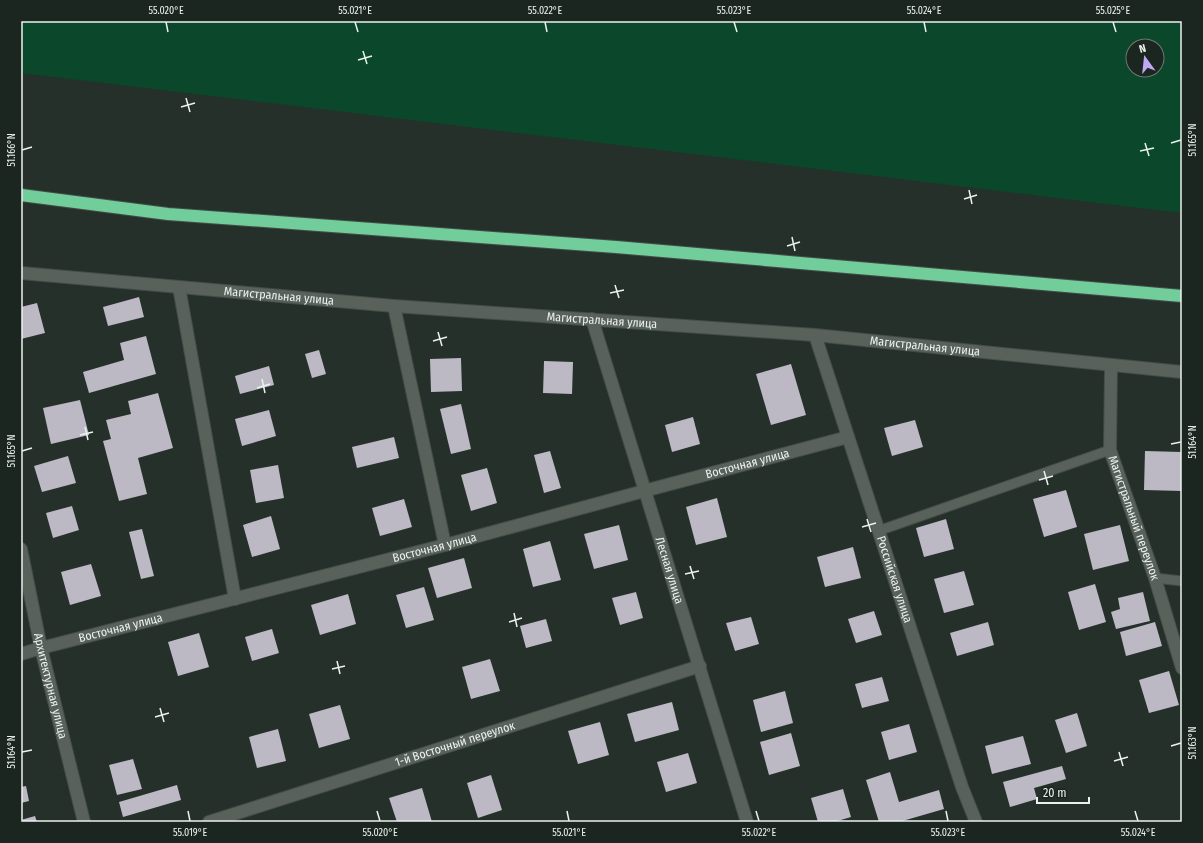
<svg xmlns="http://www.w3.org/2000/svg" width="1203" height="843" viewBox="0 0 1203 843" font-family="'Fira Sans Condensed',sans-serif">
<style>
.green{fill:#0b472b;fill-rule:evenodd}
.building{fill:#bcb9c5}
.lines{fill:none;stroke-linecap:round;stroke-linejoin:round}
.lane-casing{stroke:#444c47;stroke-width:11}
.street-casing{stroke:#444c47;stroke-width:14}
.highway-casing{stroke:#444c47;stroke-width:14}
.lane{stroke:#58625b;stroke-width:9}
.street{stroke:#58625b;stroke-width:12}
.highway{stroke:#71cd9a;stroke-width:12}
.ticks{fill:none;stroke:#ebf2ee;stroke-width:1.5}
.labels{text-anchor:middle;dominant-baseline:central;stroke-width:4;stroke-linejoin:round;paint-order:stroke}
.street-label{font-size:12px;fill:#ebf2ee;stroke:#1c2620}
.neatline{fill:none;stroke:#ebf2ee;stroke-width:1.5}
.ticks-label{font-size:10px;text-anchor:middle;fill:#ebf2ee}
</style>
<rect width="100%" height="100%" fill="#26302a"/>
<path class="green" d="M21,21H1182V213L21,73ZM1133,46H1157V70H1133Z"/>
<g class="building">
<path d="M139,297L144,317L108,326L103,307Z"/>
<path d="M37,303L45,333L21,339V307Z"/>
<path d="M146,336L156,374L89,393L83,372L124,360L120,343Z"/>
<path d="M319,350L326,374L312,378L305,354Z"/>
<path d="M461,358L462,391L431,392L430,359Z"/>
<path d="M544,361L573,362L572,394L543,393Z"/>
<path d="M791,364L806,415L771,425L756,374Z"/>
<path d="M269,366L274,385L240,394L235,376Z"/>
<path d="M158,393L173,448L138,458L147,494L119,501L103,441L111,439L106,420L131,414L128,401Z"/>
<path d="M80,400L89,435L51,444L43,408Z"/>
<path d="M461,404L471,449L451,454L440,409Z"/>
<path d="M269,410L276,436L242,446L235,419Z"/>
<path d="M693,417L700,444L672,452L665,425Z"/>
<path d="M915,420L923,447L892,456L884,428Z"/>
<path d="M394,437L399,458L357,468L352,447Z"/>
<path d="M550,451L561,488L544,493L534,455Z"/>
<path d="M1145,451L1182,452V491L1144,490Z"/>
<path d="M68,456L76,483L42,492L34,466Z"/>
<path d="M278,465L284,498L256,503L250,470Z"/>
<path d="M487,468L497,503L471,511L461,475Z"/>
<path d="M1066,490L1077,527L1044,537L1033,499Z"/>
<path d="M717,498L727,537L696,545L686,507Z"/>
<path d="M404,499L412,527L380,536L372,508Z"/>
<path d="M72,506L79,530L53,538L46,513Z"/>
<path d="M271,516L280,549L252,557L243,525Z"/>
<path d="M946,519L954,549L924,557L916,528Z"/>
<path d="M619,525L628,560L594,569L584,534Z"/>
<path d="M1120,525L1129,561L1093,570L1084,534Z"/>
<path d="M142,529L154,576L141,579L129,532Z"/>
<path d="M550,541L561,580L533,587L523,549Z"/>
<path d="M853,547L861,578L825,587L817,557Z"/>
<path d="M464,558L472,588L437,598L428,568Z"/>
<path d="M91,564L101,596L70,605L61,572Z"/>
<path d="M964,571L974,605L944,613L934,579Z"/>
<path d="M1095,584L1106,622L1079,630L1068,592Z"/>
<path d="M424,587L434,620L406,628L396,595Z"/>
<path d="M636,592L643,618L620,625L612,598Z"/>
<path d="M1143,592L1150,621L1116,629L1111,612L1120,609L1118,598Z"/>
<path d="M348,594L356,624L320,635L311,605Z"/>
<path d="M874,611L882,635L856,643L848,619Z"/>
<path d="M751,617L759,644L735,651L726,623Z"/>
<path d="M546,619L552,641L526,648L520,626Z"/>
<path d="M988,622L994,645L957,656L950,633Z"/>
<path d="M1155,622L1162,646L1126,656L1120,632Z"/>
<path d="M272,629L279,653L252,661L245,637Z"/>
<path d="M199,633L209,667L178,676L168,642Z"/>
<path d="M490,659L500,691L471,699L462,667Z"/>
<path d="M1169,671L1179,705L1149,713L1139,680Z"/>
<path d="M882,677L889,701L862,708L855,684Z"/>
<path d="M785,691L793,723L761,732L753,700Z"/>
<path d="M672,702L679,730L635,742L627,714Z"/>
<path d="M340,705L350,739L319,748L309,714Z"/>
<path d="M1077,713L1087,746L1066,753L1055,720Z"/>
<path d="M600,722L609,755L578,764L568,731Z"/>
<path d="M909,724L917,752L889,760L881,732Z"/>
<path d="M278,729L286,761L257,768L249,737Z"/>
<path d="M791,733L800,766L769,775L760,742Z"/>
<path d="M1023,736L1031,764L992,774L985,746Z"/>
<path d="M688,753L697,783L666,792L657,762Z"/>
<path d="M133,759L142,789L117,795L109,765Z"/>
<path d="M1062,766L1066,779L1034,788L1037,799L1010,807L1003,782Z"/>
<path d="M890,772L899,802L939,790L944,809L899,822H879L866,780Z"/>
<path d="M491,775L502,810L478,818L467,783Z"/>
<path d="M177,785L181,800L123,817L119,802Z"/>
<path d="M26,786L29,801L21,803V787Z"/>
<path d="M422,788L432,822H397L389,798Z"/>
<path d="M843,789L851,817L834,822H818L811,798Z"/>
<path d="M35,816L37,822H21V820Z"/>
</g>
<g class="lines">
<g class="lane-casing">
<g id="lane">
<path d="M878,531L1110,450"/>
<path d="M1155,578L1182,581"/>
</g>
</g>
<g class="street-casing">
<g id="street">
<path id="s1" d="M21,273L394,306L815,335L1182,372"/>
<path d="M179,287L235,599"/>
<path d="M394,306L445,545"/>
<path id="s2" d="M592,319C643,487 696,654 747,822"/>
<path id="s3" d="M815,335L962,787L976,822"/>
<path id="s4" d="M1111,366L1110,450L1155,578L1182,668"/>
<path id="s5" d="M21,549L41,648L84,822"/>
<path id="s6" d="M21,654L41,648L445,545L644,491L848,437"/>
<path id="s7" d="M209,822L700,666"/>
</g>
</g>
<g class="highway-casing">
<path id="highway" d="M21,195L168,214L616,247L1182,296"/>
</g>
<use href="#lane" class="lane"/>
<use href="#street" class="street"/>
<use href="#highway" class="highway"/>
</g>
<path class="ticks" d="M166,22L168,32M355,22L358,32M545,22L547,32M734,22L737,32M924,22L926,32M1113,22L1116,32M363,51L367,64M358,60L372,56M186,98L190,112M181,107L195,103M1145,143L1149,156M1171,143L1181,140M22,150L32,147M1140,151L1154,148M969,190L972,204M964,199L977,195M792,237L795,251M787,246L800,242M615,285L619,298M610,293L624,290M438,332L442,346M433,341L447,337M262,379L265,393M257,388L270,384M85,427L88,440M80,435L93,432M1171,444L1181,442M22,451L32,448M1044,471L1048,485M1039,480L1053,476M867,519L871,532M862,527L876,523M690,566L694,579M685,574L699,571M514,613L517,627M509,622L522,618M337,661L340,674M332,669L345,666M160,708L164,722M155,717L169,713M1171,746L1181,743M22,752L32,750M1119,752L1123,766M1114,761L1128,757M188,811L190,821M377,811L380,821M567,811L569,821M756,811L759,821M946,811L948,821M1135,811L1138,821"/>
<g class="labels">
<g class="street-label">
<text stroke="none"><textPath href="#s1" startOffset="259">Магистральная улица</textPath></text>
<text stroke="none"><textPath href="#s1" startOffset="583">Магистральная улица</textPath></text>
<text stroke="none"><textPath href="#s1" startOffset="907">Магистральная улица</textPath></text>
<text stroke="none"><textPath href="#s6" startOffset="751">Восточная улица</textPath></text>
<text stroke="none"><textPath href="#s4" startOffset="156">Магистральный переулок</textPath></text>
<text stroke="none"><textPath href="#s6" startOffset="427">Восточная улица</textPath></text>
<text stroke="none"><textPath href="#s2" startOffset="263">Лесная улица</textPath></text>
<text stroke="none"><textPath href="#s3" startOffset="257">Российская улица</textPath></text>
<text stroke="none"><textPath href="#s6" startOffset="103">Восточная улица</textPath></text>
<text stroke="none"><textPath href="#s5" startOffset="140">Архитектурная улица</textPath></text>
<text stroke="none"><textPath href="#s7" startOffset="258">1-й Восточный переулок</textPath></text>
</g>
</g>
<rect width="1203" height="843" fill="none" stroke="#1c2620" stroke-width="44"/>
<g transform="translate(1145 58) rotate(345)"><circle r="19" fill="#1c2620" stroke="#6f7872"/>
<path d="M0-3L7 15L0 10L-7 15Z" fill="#bfa9f4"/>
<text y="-6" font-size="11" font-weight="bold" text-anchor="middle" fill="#ebf2ee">N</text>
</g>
<path d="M1037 797v6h52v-6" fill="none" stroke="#ebf2ee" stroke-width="2"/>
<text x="1043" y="797" font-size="12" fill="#ebf2ee" stroke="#1c2620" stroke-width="3" paint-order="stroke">20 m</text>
<rect x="22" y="22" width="1159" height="799" class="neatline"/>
<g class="ticks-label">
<text x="166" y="14">55.020°E</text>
<text x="355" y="14">55.021°E</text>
<text x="545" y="14">55.022°E</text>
<text x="734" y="14">55.023°E</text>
<text x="924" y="14">55.024°E</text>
<text x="1113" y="14">55.025°E</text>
<text transform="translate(1192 140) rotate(-90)" y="4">51.165°N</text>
<text transform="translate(11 150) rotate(-90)" y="4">51.166°N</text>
<text transform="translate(1192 442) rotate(-90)" y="4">51.164°N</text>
<text transform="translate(11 451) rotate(-90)" y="4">51.165°N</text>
<text transform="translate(1192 743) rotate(-90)" y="4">51.163°N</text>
<text transform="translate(11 752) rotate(-90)" y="4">51.164°N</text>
<text x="190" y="836">55.019°E</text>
<text x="380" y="836">55.020°E</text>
<text x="569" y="836">55.021°E</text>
<text x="759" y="836">55.022°E</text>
<text x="948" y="836">55.023°E</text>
<text x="1138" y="836">55.024°E</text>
</g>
</svg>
